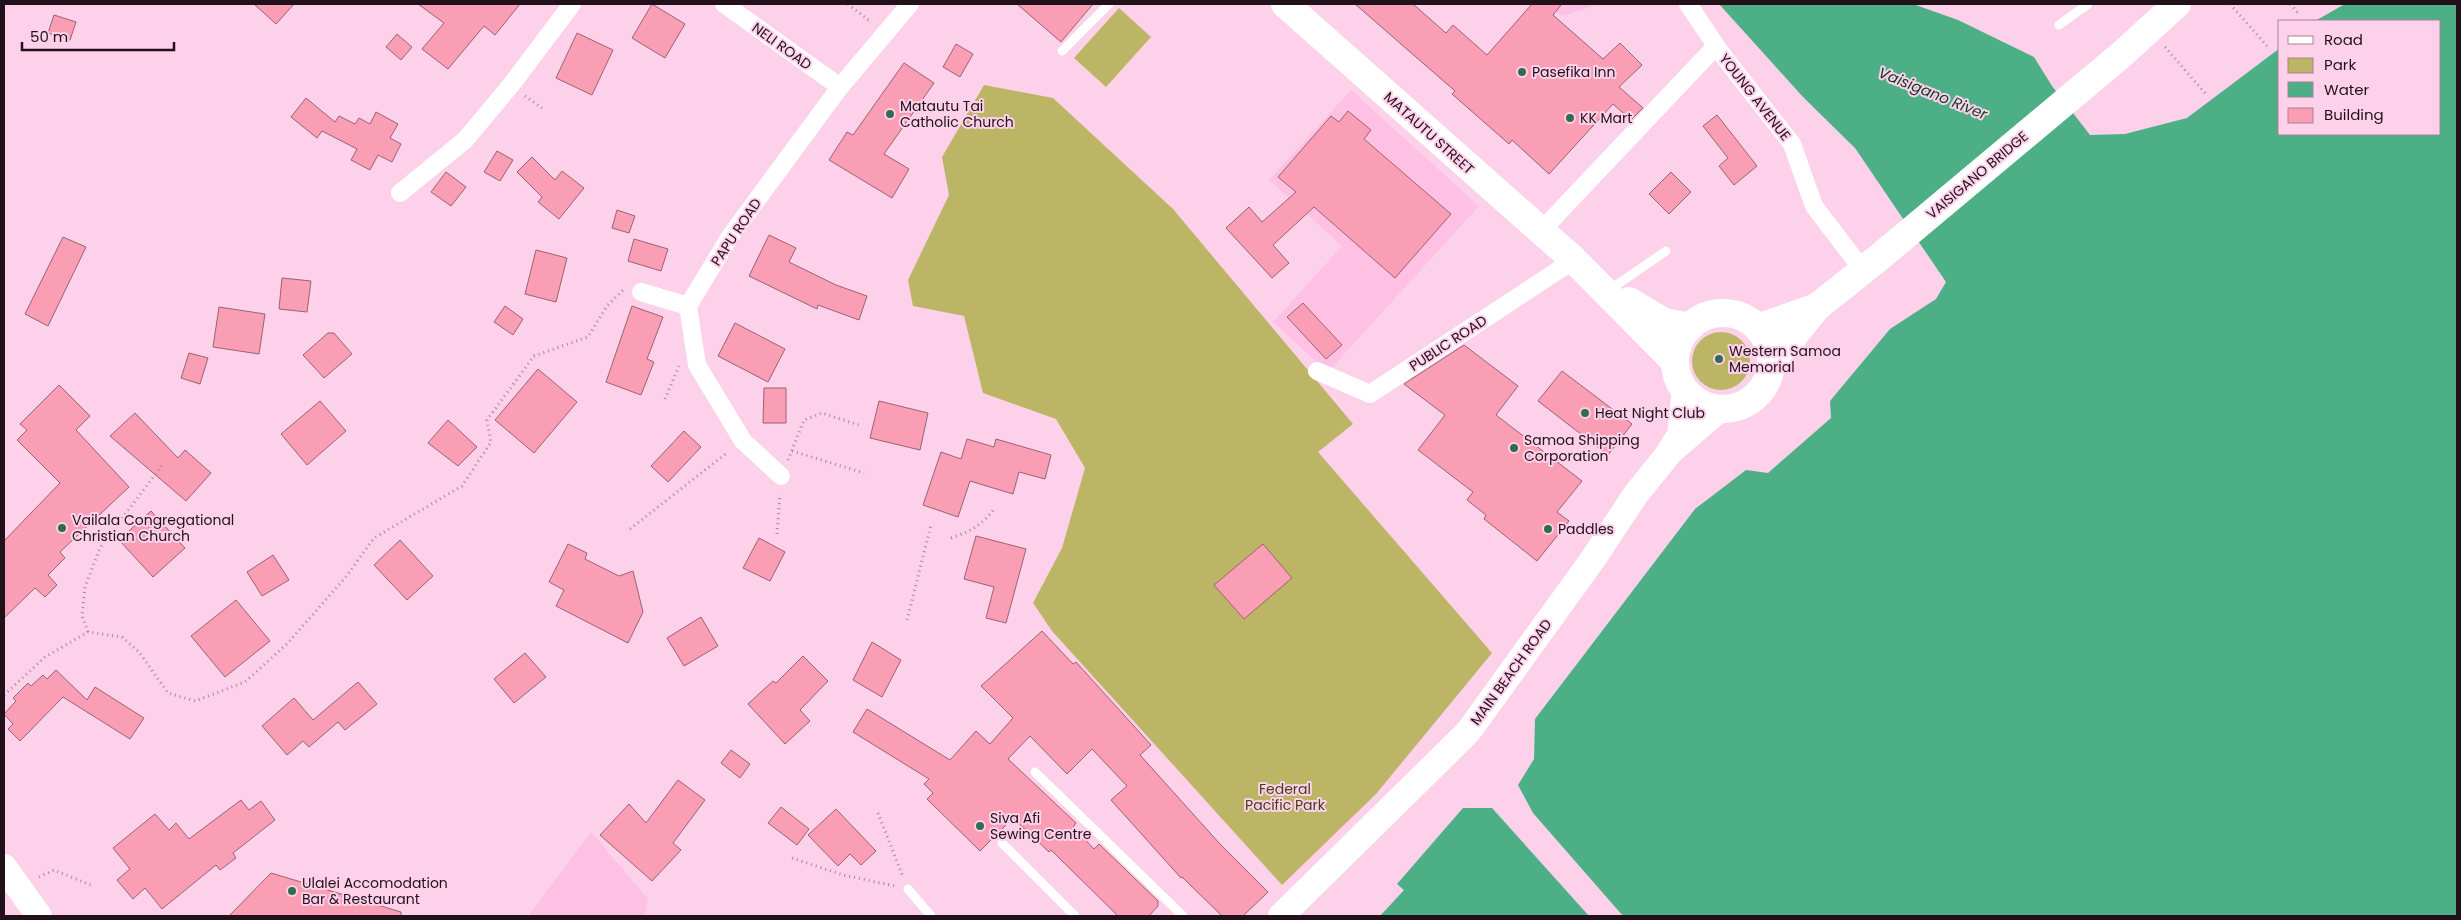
<svg xmlns="http://www.w3.org/2000/svg" width="2461" height="920" viewBox="0 0 2461 920" font-family="Poppins,sans-serif">
<style>
.built{fill:#fec1e4}
.green{fill:#bcb566}
.water{fill:#4caf86}
.building{fill:#f99eb4;stroke:#9a6371}
.lines{fill:none;stroke-linecap:round;stroke-linejoin:round}
.path{stroke:#a9879a;stroke-width:3;stroke-dasharray:1 4;stroke-linecap:butt}
.lane{stroke:#fff;stroke-width:9}
.street{stroke:#fff;stroke-width:18}
.secondary{stroke:#fff;stroke-width:26}
.primary{stroke:#fff;stroke-width:28}
.poi-dot{fill:#326a52;stroke:#fdd1e9;stroke-width:2}
.labels{text-anchor:middle;dominant-baseline:central;stroke-width:4;stroke-linejoin:round;paint-order:stroke}
.street-label{font-size:14px;fill:#22101b;stroke:#fdd1e9}
.poi-label{font-size:14px;fill:#22101b;stroke:#fdd1e9;text-anchor:start}
.park-label{font-size:14px;fill:#44401a;stroke:#fdd1e9}
.water-label{font-size:15px;font-style:italic;fill:#0e3a29;stroke:#fdd1e9}
</style>
<rect width="100%" height="100%" fill="#fdd1e9"/>
<g class="built">
<path d="M1541,4H1600L1563,16Z"/>
<path d="M1351,90L1479,206L1328,372L1273,322L1342,246L1269,180Z"/>
<path d="M591,832L648,899L644,916H528Z"/>
</g>
<g class="green">
<path d="M1119,8L1151,37L1106,87L1074,58Z"/>
<path d="M984,85L1053,98L1173,209L1353,424L1318,452L1492,653L1376,794L1282,885L1052,631L1033,603L1062,548L1085,468L1056,419L983,393L964,316L913,306L908,280L949,195L942,157Z"/>
<circle cx="1721" cy="361" r="29"/>
</g>
<g class="water">
<path d="M1719,4H1913L1958,20L2034,57L2052,86L2090,135L2125,134L2187,118L2280,48V134H2440V21H2315L2345,4H2457V916H1623L1533,813L1518,785L1534,759L1535,719L1695,509L1746,470L1768,473L1831,418L1830,401L1890,329L1936,299L1946,282L1855,148L1804,98Z"/>
<path d="M1463,808H1492L1589,916H1380L1404,890L1397,884Z"/>
</g>
<g class="building">
<path d="M254,4H294L276,24Z"/>
<path d="M418,4H520L495,35L484,26L448,69L422,49L444,23Z"/>
<path d="M652,4L685,24L665,58L632,38Z"/>
<path d="M1017,4H1093L1061,42Z"/>
<path d="M1355,4H1413L1446,33L1453,25L1487,55L1532,4H1562L1553,15L1603,59L1620,43L1642,65L1619,87L1643,108L1631,120L1613,104L1549,174L1512,140L1509,144L1452,94L1455,91Z"/>
<path d="M54,15L76,22L70,40L48,33Z"/>
<path d="M577,33L613,50L592,95L556,78Z"/>
<path d="M397,34L412,47L401,60L386,47Z"/>
<path d="M956,44L973,54L960,77L943,67Z"/>
<path d="M904,63L934,83L884,154L909,169L892,198L829,160L847,132L853,135Z"/>
<path d="M306,98L335,122L339,116L355,124L359,118L370,124L376,112L398,124L390,138L401,144L392,162L378,155L370,170L351,160L357,149L322,131L317,138L291,117Z"/>
<path d="M1348,111L1371,130L1364,139L1451,214L1395,278L1314,207L1273,245L1289,263L1272,278L1226,228L1249,207L1262,222L1296,192L1278,177L1331,116L1339,122Z"/>
<path d="M1717,115L1757,166L1734,185L1719,166L1728,158L1703,126Z"/>
<path d="M497,151L513,160L500,181L484,172Z"/>
<path d="M532,157L555,180L562,171L584,188L559,219L538,202L542,197L517,172Z"/>
<path d="M446,172L466,187L451,206L431,192Z"/>
<path d="M1671,172L1691,192L1669,214L1649,194Z"/>
<path d="M617,210L635,216L629,233L612,228Z"/>
<path d="M769,235L796,248L789,262L836,285L867,296L859,320L818,305L817,309L749,276Z"/>
<path d="M63,237L86,247L48,326L25,314Z"/>
<path d="M634,239L668,249L661,271L628,261Z"/>
<path d="M536,250L567,258L556,302L525,294Z"/>
<path d="M282,278L311,281L307,312L279,309Z"/>
<path d="M1303,303L1342,345L1326,359L1287,317Z"/>
<path d="M505,306L523,319L513,335L494,322Z"/>
<path d="M632,306L663,317L647,359L654,362L641,395L606,382Z"/>
<path d="M219,307L265,314L259,354L213,347Z"/>
<path d="M735,323L785,349L768,382L718,356Z"/>
<path d="M328,333H334L352,354L324,378L303,355Z"/>
<path d="M1464,345L1518,386L1496,415L1582,481L1557,512L1569,521L1537,561L1484,519L1486,515L1467,500L1473,492L1418,450L1445,415L1404,384Z"/>
<path d="M189,353L208,358L200,384L181,378Z"/>
<path d="M538,369L577,402L534,453L495,420Z"/>
<path d="M1562,371L1632,424L1608,455L1538,401Z"/>
<path d="M59,385L90,416L76,430L129,487L60,552L65,558L48,575L57,585L45,597L35,588L4,618V541L60,483L17,440L27,430L20,424Z"/>
<path d="M764,388H786V423H763Z"/>
<path d="M320,401L346,431L307,465L281,434Z"/>
<path d="M879,401L928,413L920,450L870,438Z"/>
<path d="M135,413L178,458L185,450L211,473L186,501L110,436Z"/>
<path d="M448,420L477,447L458,466L428,443Z"/>
<path d="M684,431L701,447L668,482L651,466Z"/>
<path d="M967,439L994,447L996,439L1051,455L1045,479L1019,472L1013,494L970,481L958,517L923,505L941,452L961,459Z"/>
<path d="M151,511L185,548L153,577L119,540Z"/>
<path d="M976,536L1026,549L1006,623L986,618L994,587L964,579Z"/>
<path d="M759,538L785,552L770,581L743,568Z"/>
<path d="M400,540L433,576L407,600L374,565Z"/>
<path d="M568,544L587,553L585,559L619,576L633,571L643,612L628,643L556,606L564,590L549,582Z"/>
<path d="M1263,544L1292,578L1244,619L1214,585Z"/>
<path d="M273,555L289,580L262,596L247,572Z"/>
<path d="M236,600L270,641L225,677L191,636Z"/>
<path d="M701,617L718,646L684,666L667,638Z"/>
<path d="M1042,631L1073,664L1076,662L1151,745L1140,755L1220,844L1268,892L1243,916H1222L1182,877L1181,878L1111,800L1127,786L1092,749L1067,774L1030,736L1008,759L1076,823L1073,827L1094,849L1099,844L1158,901V906L1149,916H1118L1051,850L1049,852L1013,818L980,851L927,799L933,793L924,784L929,779L853,732L867,709L950,760L976,731L990,744L1013,718L981,686Z"/>
<path d="M872,642L901,660L882,697L853,680Z"/>
<path d="M525,653L546,677L514,703L494,679Z"/>
<path d="M803,656L828,681L800,710L810,721L785,744L748,704L773,681L776,683Z"/>
<path d="M56,670L87,700L95,687L144,718L130,739L63,697L20,741L8,729L13,724L4,714L16,701L13,698L28,683L31,686L43,675L47,679Z"/>
<path d="M358,682L377,704L345,730L338,722L309,747L303,741L287,755L262,726L294,698L313,720Z"/>
<path d="M731,750L750,764L740,778L721,763Z"/>
<path d="M678,780L705,800L673,843L681,850L652,881L600,835L629,804L646,823Z"/>
<path d="M241,800L249,810L261,801L275,820L233,853L236,858L220,870L216,865L162,909L145,888L133,899L117,880L130,869L113,848L155,814L169,830L176,823L189,839Z"/>
<path d="M781,807L809,829L797,845L768,823Z"/>
<path d="M836,809L876,851L861,865L850,854L838,866L808,835Z"/>
<path d="M271,873L401,912V916H229Z"/>
</g>
<g class="lines">
<g class="path">
<path d="M848,4L871,22"/>
<path d="M2230,4L2267,46"/>
<path d="M2290,4L2299,14"/>
<path d="M2165,47L2205,93"/>
<path d="M525,96L542,108"/>
<path d="M665,399L679,366"/>
<path d="M792,451L864,473"/>
<path d="M788,460L804,420L822,413L862,426"/>
<path d="M630,529L728,452"/>
<path d="M777,534L780,494"/>
<path d="M951,538C970,532 982,525 994,509"/>
<path d="M907,620L931,525"/>
<path d="M88,632L82,616L85,587L100,548L163,464"/>
<path d="M4,695L45,657L88,632L122,637L139,652L168,693L195,701L245,682L287,644L345,578L374,538L462,486L491,442L487,420L534,356L588,337L607,306L623,290"/>
<path d="M878,813L903,877"/>
<path d="M792,858L843,875L895,886"/>
<path d="M39,877L54,870L93,886"/>
</g>
<g class="lane">
<path d="M2059,25L2088,4"/>
<path d="M1062,51L1109,4"/>
<path d="M1612,288L1666,251"/>
<path d="M1035,772L1183,916"/>
<path d="M1002,843L1075,916"/>
<path d="M908,889L931,916"/>
</g>
<g class="street">
<path d="M724,4L840,87"/>
<path d="M1688,4L1721,53L1792,144L1814,206L1862,269"/>
<path d="M400,193L465,140L511,85L572,4"/>
<path d="M1541,231L1716,46"/>
<path d="M641,292L688,306"/>
<path d="M1317,371L1370,394L1574,260"/>
<path d="M781,476L743,441L697,365L688,306L731,235L840,87L910,4"/>
</g>
<g class="secondary">
<path d="M1671,449L1680,435L1685,390"/>
<path d="M4,867L39,916"/>
<path d="M1281,916L1468,732L1593,559L1636,494L1670,452L1720,409"/>
</g>
<g class="primary">
<path d="M1285,4L1574,260L1675,362"/>
<path d="M1629,301L1664,322L1690,327"/>
<circle cx="1723" cy="361" r="48"/>
<path d="M1758,328L1817,307"/>
<path d="M1771,364L1817,307L1876,260L2121,55L2177,4"/>
</g>
</g>
<g class="poi-dot">
<circle cx="1522" cy="72" r="5"/>
<circle cx="890" cy="114" r="5"/>
<circle cx="1570" cy="118" r="5"/>
<circle cx="1719" cy="359" r="5"/>
<circle cx="1585" cy="413" r="5"/>
<circle cx="1514" cy="448" r="5"/>
<circle cx="62" cy="528" r="5"/>
<circle cx="1548" cy="529" r="5"/>
<circle cx="980" cy="826" r="5"/>
<circle cx="292" cy="891" r="5"/>
</g>
<g class="labels">
<g class="street-label">
<text transform="translate(782 46) rotate(36)">NELI ROAD</text>
<text transform="translate(1755 97) rotate(52)">YOUNG AVENUE</text>
<text transform="translate(1429 133) rotate(42)">MATAUTU STREET</text>
<text transform="translate(1977 175) rotate(-40)">VAISIGANO BRIDGE</text>
<text transform="translate(736 232) rotate(-56)">PAPU ROAD</text>
<text transform="translate(1448 343) rotate(-33)">PUBLIC ROAD</text>
<text transform="translate(1511 672) rotate(-54)">MAIN BEACH ROAD</text>
</g>
<g class="poi-label">
<text x="1532" y="72">Pasefika Inn</text>
<text x="900" y="106">Matautu Tai<tspan x="900" dy="16">Catholic Church</tspan></text>
<text x="1580" y="118">KK Mart</text>
<text x="1729" y="351">Western Samoa<tspan x="1729" dy="16">Memorial</tspan></text>
<text x="1595" y="413">Heat Night Club</text>
<text x="1524" y="440">Samoa Shipping<tspan x="1524" dy="16">Corporation</tspan></text>
<text x="72" y="520">Vailala Congregational<tspan x="72" dy="16">Christian Church</tspan></text>
<text x="1558" y="529">Paddles</text>
<text x="990" y="818">Siva Afi<tspan x="990" dy="16">Sewing Centre</tspan></text>
<text x="302" y="883">Ulalei Accomodation<tspan x="302" dy="16">Bar &amp; Restaurant</tspan></text>
</g>
<g class="park-label">
<text x="1285" y="789">Federal<tspan x="1285" dy="16">Pacific Park</tspan></text>
</g>
<g class="water-label">
<text transform="translate(1933 93) rotate(22)">Vaisigano River</text>
</g>
</g>
<rect width="2461" height="920" fill="none" stroke="#22101b" stroke-width="10"/>
<rect x="2278" y="20" width="162" height="115" fill="#fdd1e9" stroke="#a58497"/>
<rect x="2288" y="36" width="25" height="8" fill="#ffffff" stroke="#a58497"/>
<text x="2324" y="45" font-size="15" fill="#22101b">Road</text>
<rect x="2288" y="58" width="25" height="15" fill="#bcb566" stroke="#a58497"/>
<text x="2324" y="70" font-size="15" fill="#22101b">Park</text>
<rect x="2288" y="82" width="25" height="15" fill="#4caf86" stroke="#a58497"/>
<text x="2324" y="95" font-size="15" fill="#22101b">Water</text>
<rect x="2288" y="108" width="25" height="15" fill="#f99eb4" stroke="#a58497"/>
<text x="2324" y="120" font-size="15" fill="#22101b">Building</text>
<path d="M22 42v8h152v-8" fill="none" stroke="#22101b" stroke-width="2.5"/>
<text x="30" y="42" font-size="15" fill="#22101b" stroke="#fdd1e9" stroke-width="4" paint-order="stroke">50 m</text>
</svg>
